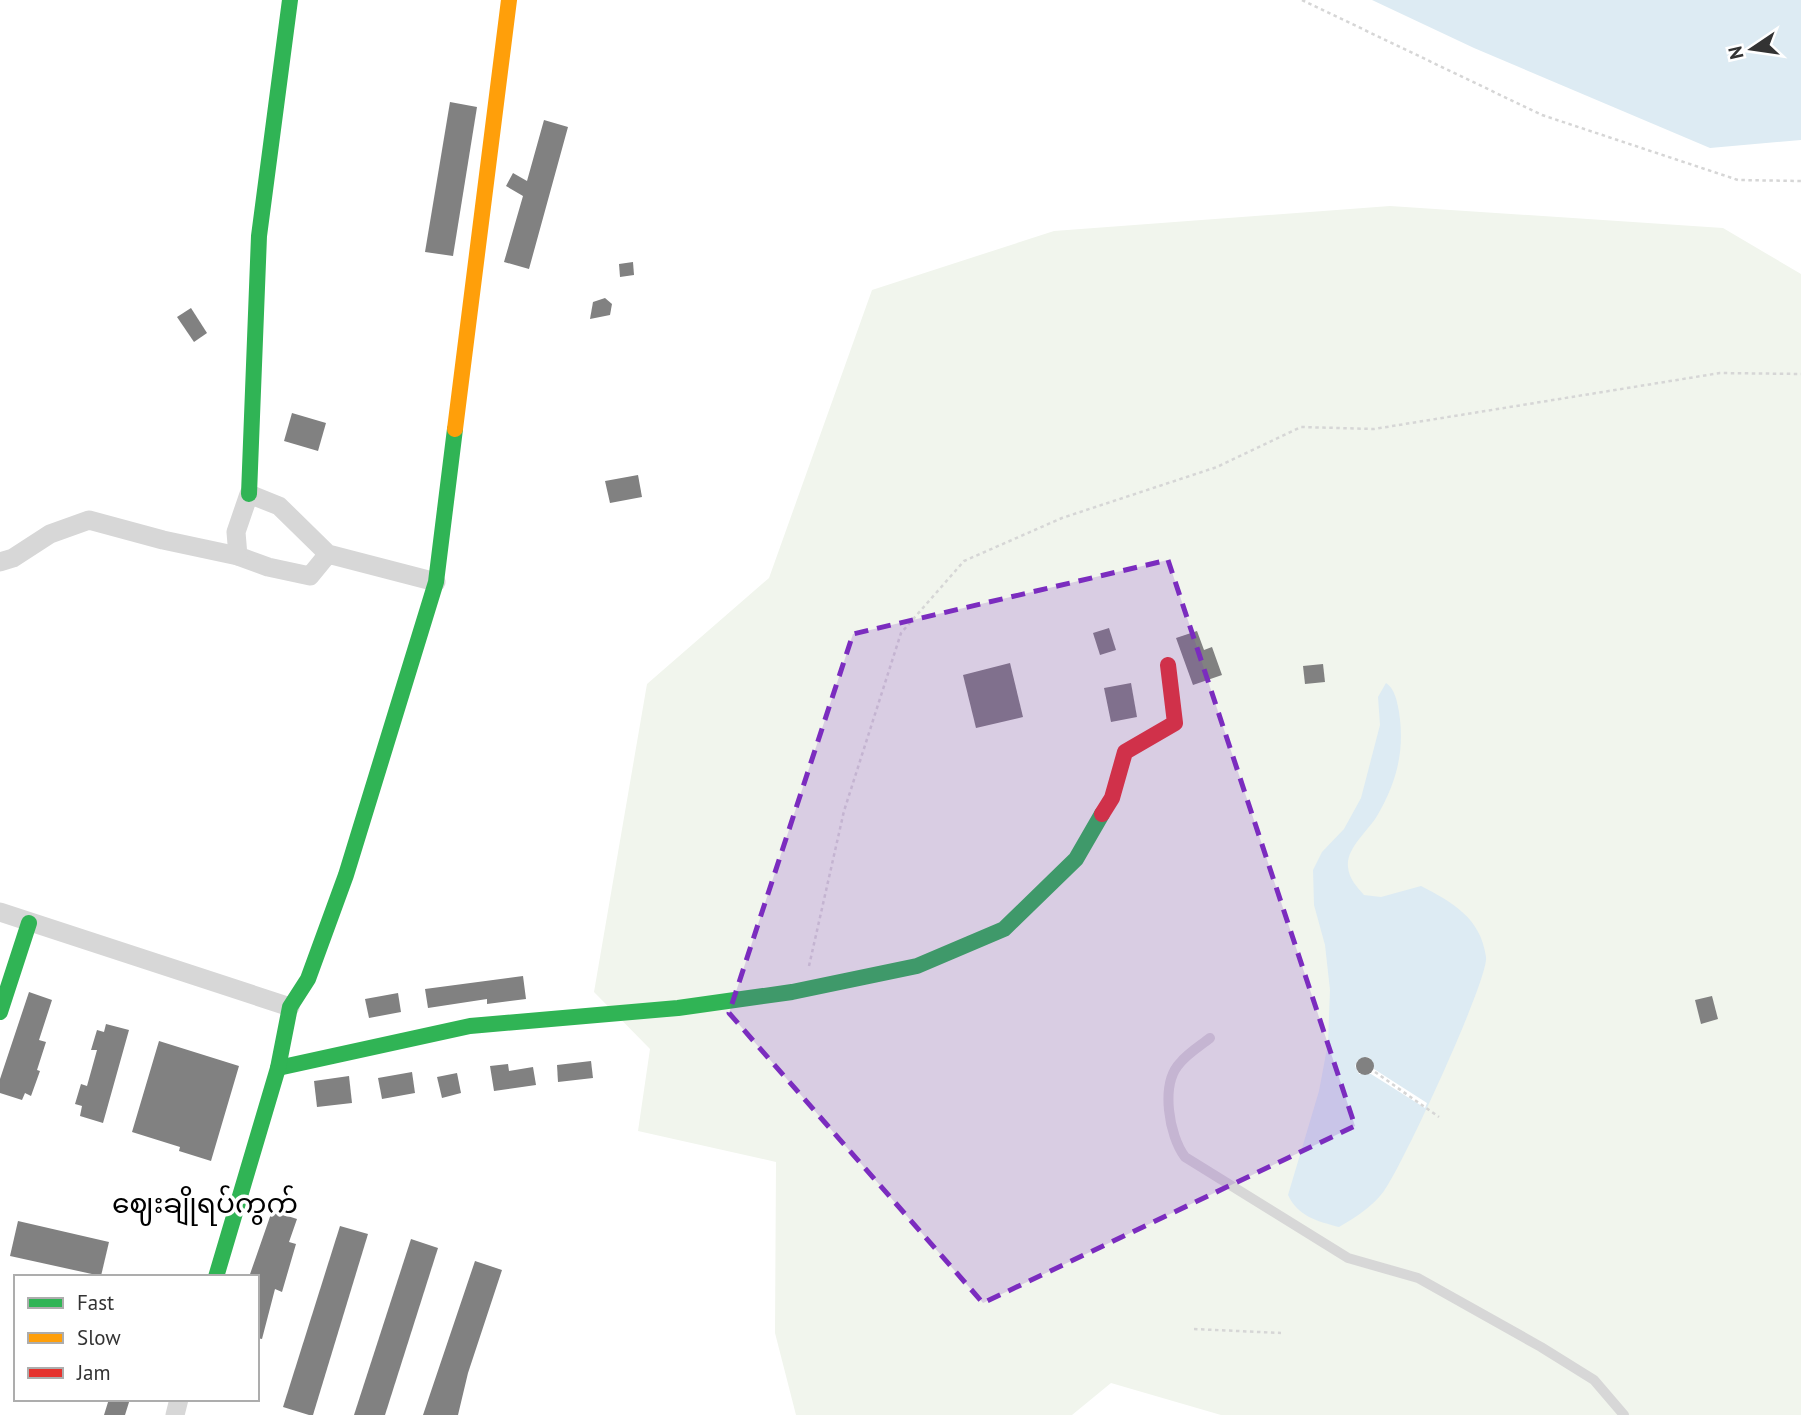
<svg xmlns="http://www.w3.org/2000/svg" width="1801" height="1415" viewBox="0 0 1801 1415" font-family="'PT Sans','Noto Sans Myanmar',sans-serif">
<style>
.green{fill:#f1f5ed}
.water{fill:#ddebf3}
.pier{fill:#fff}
.building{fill:#818181}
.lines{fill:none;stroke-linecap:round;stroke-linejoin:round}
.path{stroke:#d6d6d6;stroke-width:2.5;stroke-dasharray:3.5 3.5;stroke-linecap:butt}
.lane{stroke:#d7d7d7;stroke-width:10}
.street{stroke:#d7d7d7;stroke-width:19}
.fast{stroke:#30b455;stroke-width:16}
.slow{stroke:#ff9f0a;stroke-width:16}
.jam{stroke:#e5322d;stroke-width:16}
.marked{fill:#7b2cbf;fill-opacity:0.2;stroke:#7b2cbf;stroke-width:5;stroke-dasharray:14 9;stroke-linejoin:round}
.labels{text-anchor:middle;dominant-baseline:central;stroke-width:7;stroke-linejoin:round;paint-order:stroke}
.quarter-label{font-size:28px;fill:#000;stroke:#fff}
</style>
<rect width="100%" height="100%" fill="#fff"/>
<path class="green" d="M1390,206L1723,228L1801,274V1415H1221L1111,1383L1072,1415H796L775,1333L776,1162L638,1131L650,1049L594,992L647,684L769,578L872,290L1054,231Z"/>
<g class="water">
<path d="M1372,0H1801V140L1710,148L1474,48Z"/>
<path d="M1386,683C1395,689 1397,701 1399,712C1405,750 1397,782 1377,816C1368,831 1346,848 1348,867C1349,879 1357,887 1364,895L1381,897L1421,886C1452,902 1481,918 1486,957C1489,979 1402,1167 1384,1191C1372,1207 1356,1217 1339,1227C1316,1221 1298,1216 1288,1195L1319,1091L1328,1043L1330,990L1325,945L1314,905L1313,870L1322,852L1344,829L1361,798L1380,725L1378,697Z"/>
</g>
<path class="pier" d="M1369,1057L1374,1069L1427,1103L1425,1108L1371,1074H1359L1355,1066L1358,1060Z"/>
<g class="building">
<path d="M450,102L477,107L453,256L425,252Z"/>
<path d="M544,120L568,127L529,269L504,262L523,196L506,186L513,173L527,181Z"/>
<path d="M633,262L634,275L620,277L619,264Z"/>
<path d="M605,298L612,304L610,315L590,319L593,302Z"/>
<path d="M191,308L207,333L194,342L177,317Z"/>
<path d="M292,413L326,423L318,451L284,441Z"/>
<path d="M638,475L642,497L610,503L605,481Z"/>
<path d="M1109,628L1116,650L1100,655L1093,633Z"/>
<path d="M1197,631L1204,650L1212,647L1222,675L1193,685L1176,638Z"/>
<path d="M1010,663L1023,717L976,728L963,675Z"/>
<path d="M1323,664L1325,682L1305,684L1303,666Z"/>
<path d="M1131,683L1137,717L1111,722L1104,688Z"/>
<path d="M523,976L526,999L487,1004V999L428,1008L425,989Z"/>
<path d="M29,992L52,1000L39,1040L46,1042L37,1070L40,1071L31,1096L25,1093L22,1100L0,1093V1079Z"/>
<path d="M398,993L401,1012L369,1018L365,999Z"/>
<path d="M1712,996L1718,1019L1701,1024L1695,1000Z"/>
<path d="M106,1024L129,1030L103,1123L80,1116L82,1106L75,1104L81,1084L87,1086L97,1050H91L97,1030L104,1032Z"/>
<path d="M159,1041L239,1066L211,1161L179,1151L180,1147L132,1132Z"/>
<circle cx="1365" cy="1066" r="9"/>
<path d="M591,1061L593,1078L558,1082L557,1065Z"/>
<path d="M508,1064L509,1071L533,1067L536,1085L494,1091L490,1066Z"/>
<path d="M412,1072L415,1093L382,1099L378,1078Z"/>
<path d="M457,1073L461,1093L442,1098L437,1077Z"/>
<path d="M349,1076L352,1103L317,1107L314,1081Z"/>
<path d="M272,1211L297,1219L289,1242L296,1244L282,1292L275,1289L262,1339L257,1338V1277H249Z"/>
<path d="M18,1221L109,1242L101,1276L10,1256Z"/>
<path d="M340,1226L368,1234L313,1415H309L283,1407Z"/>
<path d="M411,1239L438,1248L385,1415H354Z"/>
<path d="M475,1261L502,1270L468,1373L458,1415H423Z"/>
<path d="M109,1399H130L125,1415H104Z"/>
</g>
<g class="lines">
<g class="path">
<path d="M1302,0L1542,115L1738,180L1801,181"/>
<path d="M809,966L844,811L901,633L964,561L1062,518L1217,467L1301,427L1374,429L1720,373L1801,374"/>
<path d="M1375,1072L1439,1117"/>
<path d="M1194,1329L1281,1333"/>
</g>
<path class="lane" d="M1210,1038C1200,1046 1188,1053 1180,1063C1160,1084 1169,1136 1185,1157L1348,1258L1418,1278L1541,1347L1594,1380L1624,1415"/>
<g class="street">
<path d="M328,554L310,576L268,567L238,556L236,532L249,494L279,506L328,554L436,582"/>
<path d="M0,562L13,558L50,534L89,520L163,540L238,556"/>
<path d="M0,912L290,1007"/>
<path d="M175,1415L179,1399"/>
</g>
<g class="fast">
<path d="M249,494L259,236L290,0"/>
<path d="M0,1012L29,923"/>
<path d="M278,1068L470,1026L678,1008L792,992L917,966L1004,929L1076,859L1102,814"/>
<path d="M216,1277L278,1068L290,1007L308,979L346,875L436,582L455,429"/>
</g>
<path class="slow" d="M455,429L509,0"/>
<path class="jam" d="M1102,814L1112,798L1125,752L1175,723L1168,665"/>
</g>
<path class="marked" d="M1168,560L1355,1126L983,1303L729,1013L853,634Z"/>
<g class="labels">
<g class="quarter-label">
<text x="205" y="1202">ဈေးချိုရပ်ကွက်</text>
</g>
</g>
<rect x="14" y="1275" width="245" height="126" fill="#ffffff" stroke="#adadad" stroke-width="2"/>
<rect x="28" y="1298" width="35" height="10" fill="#30b455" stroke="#adadad" stroke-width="2"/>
<text x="77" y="1310" font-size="21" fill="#333333">Fast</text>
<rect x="28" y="1333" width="35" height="10" fill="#ff9f0a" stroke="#adadad" stroke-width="2"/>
<text x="77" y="1345" font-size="21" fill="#333333">Slow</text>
<rect x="28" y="1368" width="35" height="10" fill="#e5322d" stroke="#adadad" stroke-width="2"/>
<text x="77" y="1380" font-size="21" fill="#333333">Jam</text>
<g transform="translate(1752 49) rotate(257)" stroke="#ffffff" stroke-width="5" paint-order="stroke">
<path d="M0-5L12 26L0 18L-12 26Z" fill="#333333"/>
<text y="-10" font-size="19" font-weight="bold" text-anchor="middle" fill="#333333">N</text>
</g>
</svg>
